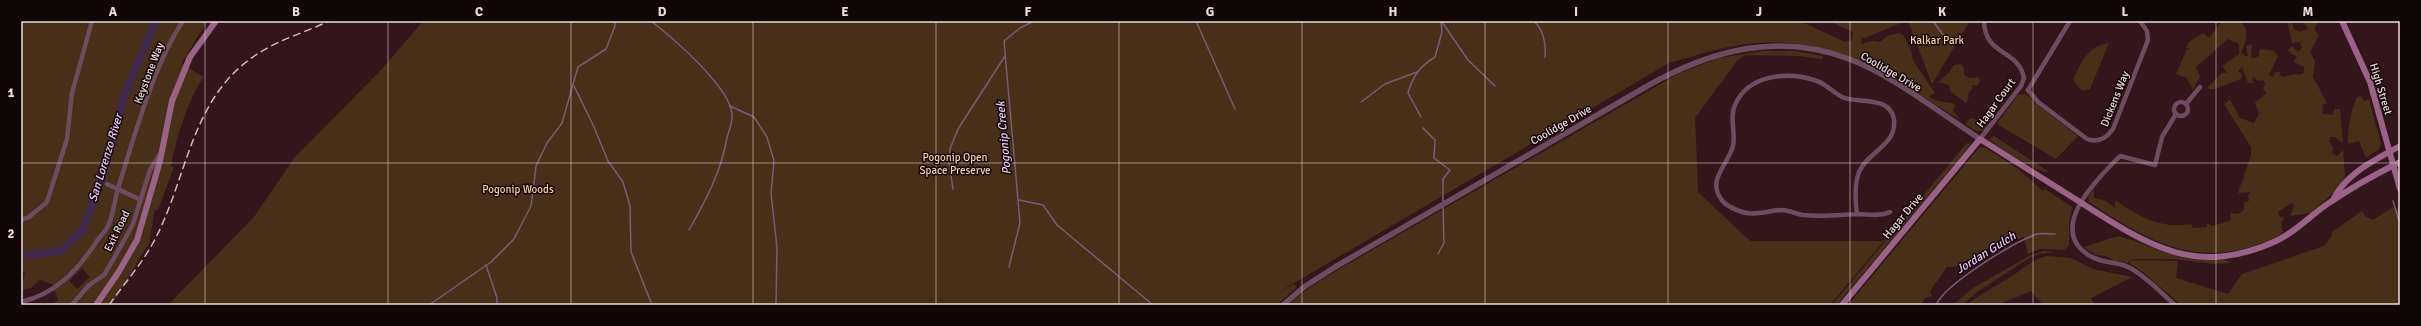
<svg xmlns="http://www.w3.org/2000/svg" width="2421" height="326" viewBox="0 0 2421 326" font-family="Signika,sans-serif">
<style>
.green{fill:#483018;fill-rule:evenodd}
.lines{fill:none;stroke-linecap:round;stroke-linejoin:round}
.stream{stroke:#745e78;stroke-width:1.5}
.river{stroke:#40294d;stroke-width:8}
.minor{stroke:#6e4b61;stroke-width:4.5}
.tertiary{stroke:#6e4b61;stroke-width:5.5}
.secondary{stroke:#9a6287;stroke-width:6}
.rail{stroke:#cfbabd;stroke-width:1.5;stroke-dasharray:8 4;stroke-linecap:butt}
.grid{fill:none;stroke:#eedadd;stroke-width:1;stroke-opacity:0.55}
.labels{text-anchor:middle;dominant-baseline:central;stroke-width:3;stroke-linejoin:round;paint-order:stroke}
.park-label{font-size:11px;fill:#fecfa2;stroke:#120608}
.street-label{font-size:11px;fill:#eedadd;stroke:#120608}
.water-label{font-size:12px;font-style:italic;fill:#e8c7fb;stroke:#120608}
.neatline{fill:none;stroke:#eedadd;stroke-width:1.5}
.grid-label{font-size:13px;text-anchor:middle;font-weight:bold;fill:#eedadd}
</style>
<rect width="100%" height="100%" fill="#32161c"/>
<g class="green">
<path d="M21,21H202L206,23L182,63L198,74L204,76C187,102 177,135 171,166L174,167L158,210L155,209L149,243L112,305H52L58,300L52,284L40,280L31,288L21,290L25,272L21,271ZM82,268L90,277L77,289L69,281Z"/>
<path d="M423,21H1800L1845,42L1852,40L1853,32L1829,21H1906L1865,38L1862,37L1861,44L1872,41L1880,42L1889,35L1899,33L1903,35L1910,48L1914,62L1935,93L1929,96C1937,104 1947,100 1956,105L1953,110L1960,120C1891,77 1832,33 1747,44C1720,47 1695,56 1669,63L1272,296L1294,284L1297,287L1277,305H168L254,217L295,157L383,68Z"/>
<path d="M1908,21H1970L1932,84Z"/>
<path d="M2222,21H2240C2250,29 2246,43 2241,53L2245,56H2248L2246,46L2252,44L2251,57L2254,58L2259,56V51L2262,49L2274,51L2278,56L2269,75L2273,77L2275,72H2281L2279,75L2283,77L2296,74L2299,75L2304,73V67L2294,62L2297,57L2290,53L2288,50L2292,46L2298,52L2302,48L2300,42L2292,43L2287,21L2293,24L2294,29L2300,32L2308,29L2302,21H2319L2314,29L2319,35L2310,52L2315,61L2313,77L2327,103L2322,105L2323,114L2332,115L2335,109H2340L2343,142L2339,141L2336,137H2330L2329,140L2333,148L2332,154L2337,156L2343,150L2345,178L2338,189L2310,213L2290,216L2294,206L2292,203L2278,212L2279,216L2284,218L2281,223L2283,232C2275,240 2260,243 2250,247C2186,266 2140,235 2089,202L2088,196L2094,189V198L2106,201L2115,208V200C2140,217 2160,229 2191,224L2193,228L2207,227V223L2213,226L2231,220L2230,213L2238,214L2244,210V202L2249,201L2248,195L2251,192L2238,193L2251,155V147L2224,104L2230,100L2240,118L2254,123L2259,114L2255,102L2267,93L2263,89L2265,84L2263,80L2259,81L2253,77V83H2248L2242,67L2238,71L2242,74L2241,79L2214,89H2209L2208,87L2222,73H2227L2222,66L2239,54V44L2228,39L2196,67L2200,77L2193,90L2187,78L2176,74L2186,51L2190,48H2186L2189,42L2203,33L2209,38Z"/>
<path d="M2109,43L2090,89L2082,91L2073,80C2080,63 2089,45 2109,43Z"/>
<path d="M1763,51H1795L1823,56L1822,59L1799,56L1745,55L1737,61L1695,118L1698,192L1750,241H1882L1895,228L1830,305H1288L1309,288L1336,271L1678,74L1719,58Z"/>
<path d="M1961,64L1964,68V75L1970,78L1979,77L1980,82L1976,86L1971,85L1973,88L1967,95L1969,96L1966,103L1950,91L1949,85L1938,82L1949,73L1954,65Z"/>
<path d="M2024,94L2030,97L2035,103L2078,136L2056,159L1997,124L2018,95Z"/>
<path d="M2361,96L2364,101L2369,99L2381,144L2379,149L2366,158L2359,141L2348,144C2347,129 2351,111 2357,97Z"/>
<path d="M1971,118L1988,125L1985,130L1977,131L1965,124Z"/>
<path d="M1994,136L2049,172C2036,173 2001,148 1989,139Z"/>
<path d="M1967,143L1971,144L1837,305H1832Z"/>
<path d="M1979,148H1986L2017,168L2043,191L2045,189L2072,207L2069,224V245L2064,250L2040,249L2028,254L2024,237L1998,244L1996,250L1988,248L1981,261L1968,260L1955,267H1947L1930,291L1932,296L1925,298L1921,305H1848Z"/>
<path d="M2393,207L2398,209L2400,214V305H2173L2178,302L2143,272L2129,263L2132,260L2178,261L2176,278L2228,294L2242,274L2324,246L2332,236V232L2362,211L2365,216L2373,220Z"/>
<path d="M2118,236C2146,243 2167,257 2197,260C2206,261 2224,257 2230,263L2213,264L2176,259H2133L2127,263L2115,261L2106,256L2096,255L2084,247Z"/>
<path d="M2043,251L2055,252L2040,254L2028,259L1977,292L1962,305H1953L1973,288L2029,256Z"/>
<path d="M2047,256L2071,258L2093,269L2132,277L2091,298L2095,305H2043L2031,291L1997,305H1967C1980,294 1994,287 2009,278C2022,270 2032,259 2047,256Z"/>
</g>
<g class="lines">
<g class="stream">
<path d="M651,21C673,38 730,87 732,114C733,122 729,130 727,138C721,172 706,200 689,230"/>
<path d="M1196,21L1235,109"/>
<path d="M1534,21C1544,31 1546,44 1545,57"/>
<path d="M1933,21L1944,36"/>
<path d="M1442,22L1468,60L1495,86"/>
<path d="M574,86L594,127L608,161L623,182L630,206L631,252L652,305"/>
<path d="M1361,102L1385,84L1417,72"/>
<path d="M730,106L754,117L767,137L774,161L771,193L777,248L776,305"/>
<path d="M1421,117L1408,93C1413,76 1420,66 1435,57L1442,32L1441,21"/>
<path d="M1423,128L1435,140L1434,158L1450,170L1443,179V201"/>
<path d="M953,189L949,163L950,149L958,129L1005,56"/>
<path d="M1019,200L1043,205L1057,225L1153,305"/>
<path d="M2393,201L2400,224"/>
<path d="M1438,254L1444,243L1443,205"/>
<path d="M486,265L497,298V305"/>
<path d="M1009,267L1020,223L1004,41L1020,28L1034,21"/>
<path d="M429,305L491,262L514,239L531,206L536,166L547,143L562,123L578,67L606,49L615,26V21"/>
<path d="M1936,305C1945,284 2014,242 2037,234C2042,233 2049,234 2055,234"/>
</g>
<path class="river" d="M21,256L61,251L83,230L102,179L125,93L156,21"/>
<g class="minor">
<path d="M2028,90L2038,102L2087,139C2098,143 2106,139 2113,129L2148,40L2147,31L2140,21"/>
<path d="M2028,90L2070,21"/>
<circle cx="2181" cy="109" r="7"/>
<path d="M2186,104L2200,87"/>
<path d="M1980,139L2021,86L2024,78C2018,48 1985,57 1984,21"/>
<path d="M107,184L141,200"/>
<path d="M1857,214C1855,200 1854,186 1859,172C1868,151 1897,146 1894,119C1890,95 1857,104 1842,97C1834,93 1826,84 1817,81C1789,71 1748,74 1735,105C1729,118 1736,133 1733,146C1728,165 1707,179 1721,199C1724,205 1739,212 1747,213C1759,215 1771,210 1782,210C1789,210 1796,214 1803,215C1822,217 1838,215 1857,214C1867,214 1880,217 1890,212"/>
<path d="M21,220L29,217L47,202L67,139L72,93L92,21"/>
<path d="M21,302C55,294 76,272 95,244C99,237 106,231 109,224C114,212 115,197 119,185C135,135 154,64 183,21"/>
<path d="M72,305L88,286L104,275L117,253L133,224L150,170L160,154"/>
<path d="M2175,305C2161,293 2147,277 2130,268C2118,261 2103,264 2090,256C2045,229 2098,178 2120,156L2155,165L2162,137L2176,114"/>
</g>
<path class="tertiary" d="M1283,305L1304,287L1335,267L1649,85C1712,50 1778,32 1849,59C1892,75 1940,113 1980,139"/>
<g class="secondary">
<path d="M2342,21L2370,82L2400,189"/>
<path d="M2333,200C2346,173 2375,160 2400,146"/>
<path d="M96,305L118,273L137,240L160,161L172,101L190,57L216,21"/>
<path d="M1842,305L1980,139C2013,160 2047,181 2080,202C2147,245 2195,278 2276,241C2298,231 2312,213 2332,201C2354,186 2376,174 2400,162"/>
</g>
<path class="rail" d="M109,305C123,285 141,265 153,243C184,187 189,113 239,68C268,42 295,37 329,21"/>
</g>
<path class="grid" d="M205,21V305M388,21V305M571,21V305M753,21V305M936,21V305M1119,21V305M1302,21V305M1485,21V305M1668,21V305M1850,21V305M2033,21V305M2216,21V305M21,163H2400"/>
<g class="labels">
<g class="park-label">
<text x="1937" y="40">Kalkar Park</text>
<text x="955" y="157">Pogonip Open<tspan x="955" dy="13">Space Preserve</tspan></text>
<text x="518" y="189">Pogonip Woods</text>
</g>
<g class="street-label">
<text transform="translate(1891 72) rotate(30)">Coolidge Drive</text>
<text transform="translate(149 73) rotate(-69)">Keystone Way</text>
<text transform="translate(2381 89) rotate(73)">High Street</text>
<text transform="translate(2115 99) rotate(-68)">Dickens Way</text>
<text transform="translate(1996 103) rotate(-54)">Hagar Court</text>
<text transform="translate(1561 125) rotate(-30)">Coolidge Drive</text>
<text transform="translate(1903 216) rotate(-50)">Hagar Drive</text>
<text transform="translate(117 231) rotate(-64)">Exit Road</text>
</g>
<g class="water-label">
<text transform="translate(1004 138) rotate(-95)">Pogonip Creek</text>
<text transform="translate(106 158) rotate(-73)">San Lorenzo River</text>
<text transform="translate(1986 253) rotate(-32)">Jordan Gulch</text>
</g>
</g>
<rect width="2421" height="326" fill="none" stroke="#120608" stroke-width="44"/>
<rect x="22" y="22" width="2377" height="282" class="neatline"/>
<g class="grid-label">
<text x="113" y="16">A</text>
<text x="296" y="16">B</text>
<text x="479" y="16">C</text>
<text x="662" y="16">D</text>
<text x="845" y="16">E</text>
<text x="1028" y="16">F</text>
<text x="1210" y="16">G</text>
<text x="1393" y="16">H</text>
<text x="1576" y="16">I</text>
<text x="1759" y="16">J</text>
<text x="1942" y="16">K</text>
<text x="2125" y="16">L</text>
<text x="2308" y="16">M</text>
<text x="11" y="97">1</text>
<text x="11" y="238">2</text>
</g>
</svg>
